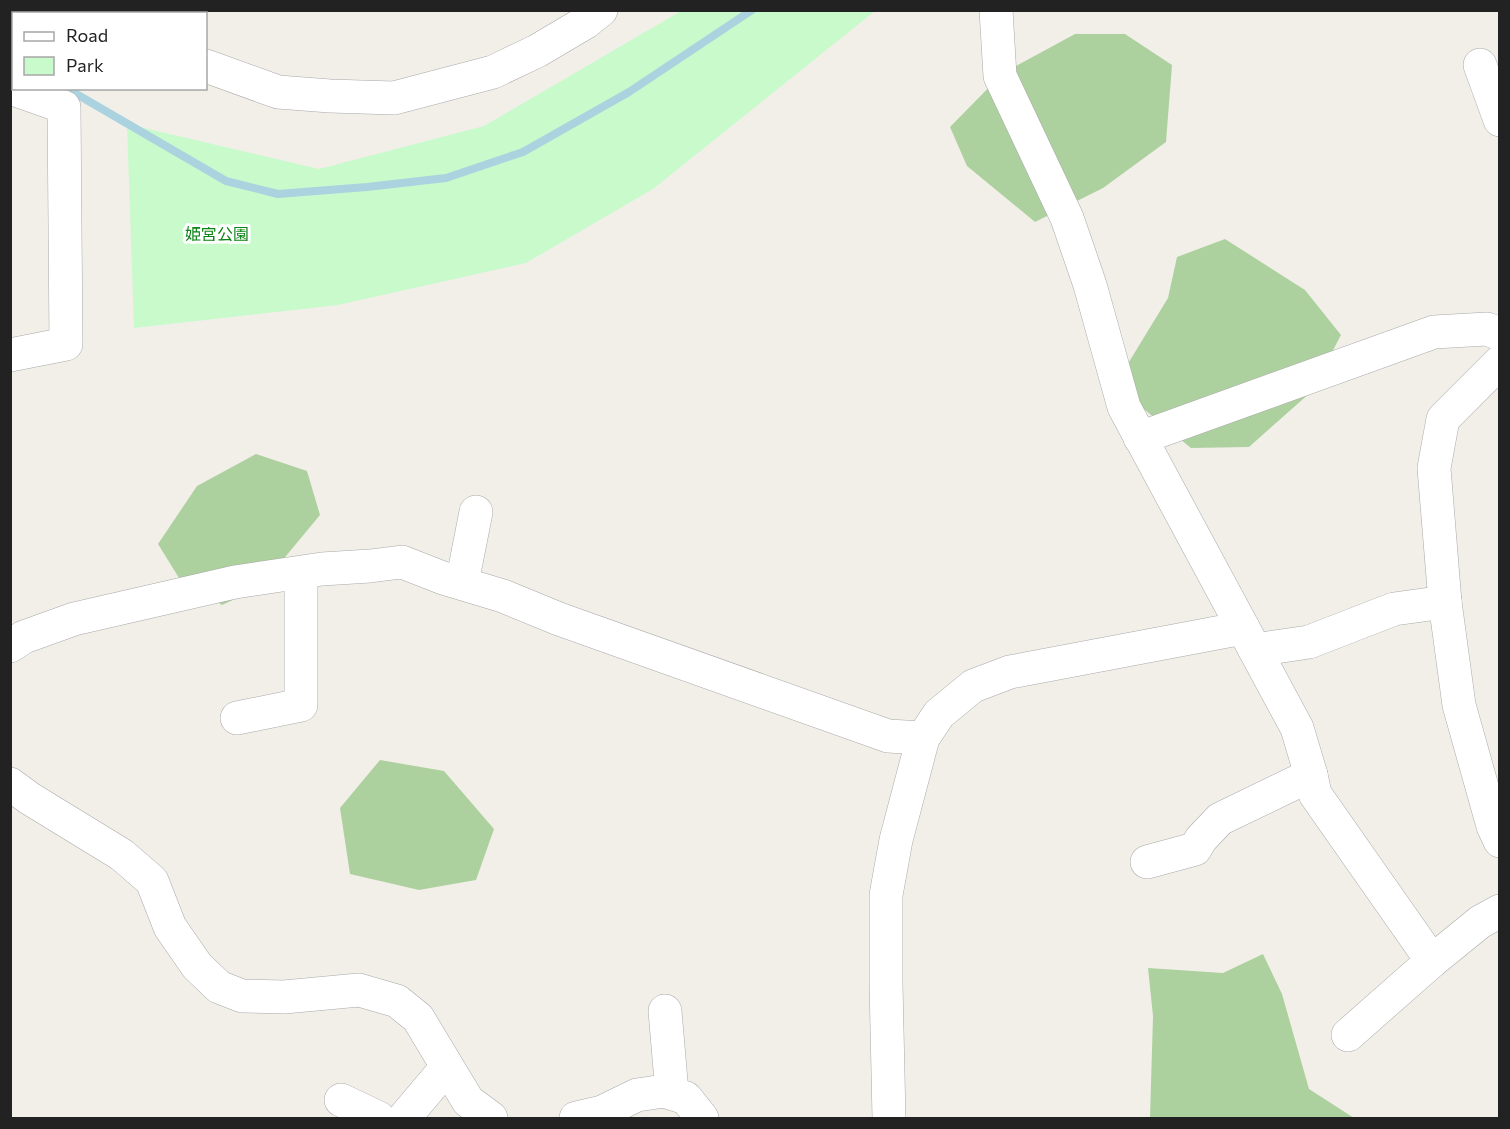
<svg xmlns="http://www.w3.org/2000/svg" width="1510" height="1129" viewBox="0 0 1510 1129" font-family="Commissioner,'Noto Sans JP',sans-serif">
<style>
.forest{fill:#add19e}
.park{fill:#c8facc}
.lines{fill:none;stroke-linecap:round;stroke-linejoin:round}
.stream{stroke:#aad3df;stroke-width:8}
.minor-casing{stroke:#a9a9a9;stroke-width:34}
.minor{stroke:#fff;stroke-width:33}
.labels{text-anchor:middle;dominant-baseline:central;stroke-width:6;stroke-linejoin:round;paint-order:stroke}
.park-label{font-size:16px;fill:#0c8416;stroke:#fff}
</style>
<rect width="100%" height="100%" fill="#f2efe9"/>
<g class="forest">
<path d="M1075,34H1125L1172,65L1166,142L1103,188L1035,222L967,166L950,127L1003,73Z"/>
<path d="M1225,239L1305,290L1341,335L1311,392L1249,447L1191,448L1133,400L1121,375L1168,298L1177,257Z"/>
<path d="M256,454L307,471L320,515L276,568L248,593L222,605L179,578L158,544L197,486Z"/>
<path d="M380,760L444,771L494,829L476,880L419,890L350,874L340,808Z"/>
<path d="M1263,954L1282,994L1309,1089L1354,1118H1150L1153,1016L1148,968L1223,973Z"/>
</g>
<path class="park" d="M681,11H875L653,189L526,263L338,305L134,328L127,124L319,169L484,126Z"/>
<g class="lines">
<g class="stream">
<path d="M10,56L14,58"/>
<path d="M66,88L226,181L278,194L367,187L446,178L523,152L629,92L752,10"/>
</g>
<g class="minor-casing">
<g id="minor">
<path d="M56,10L64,14"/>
<path d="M996,10L1000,76L1067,218L1090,285L1124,407L1297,728L1311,775L1315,794L1432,961"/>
<path d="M1480,65L1500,120"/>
<path d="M206,66L278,92L330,96L394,98L493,72L537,51L586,22L601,10"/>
<path d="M10,88L64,107L66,344L10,355"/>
<path d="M1500,362L1443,419L1434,468L1445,602L1459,705L1493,826L1500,841"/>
<path d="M1140,438L1434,332L1487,329L1500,334"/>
<path d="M462,583L476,512"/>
<path d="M10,646L24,637L74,619L235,582L322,569L370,566L402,562L443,578L503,596L559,619L888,736L923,738"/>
<path d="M1255,650L1309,642L1394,609L1445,602"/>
<path d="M237,718L301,705V573"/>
<path d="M10,784L29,798L122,855L152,881L170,927L197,966L219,987L242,996L284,997L359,990L397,1001L418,1018L468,1101L491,1118"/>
<path d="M1147,862L1195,849L1201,839L1220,819L1311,775"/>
<path d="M665,1011L672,1093"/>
<path d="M1348,1035L1432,961L1480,922L1500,911"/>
<path d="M341,1100L379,1118"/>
<path d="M404,1118L447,1067"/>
<path d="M576,1118L602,1112L637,1095L664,1091L686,1098L702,1118"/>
<path d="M889,1118L886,984V895L896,840L923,738L939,714L973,686L1010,672L1243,628"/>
</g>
</g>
<use href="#minor" class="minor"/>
</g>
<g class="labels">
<g class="park-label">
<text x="217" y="233">姫宮公園</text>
</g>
</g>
<rect width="1510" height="1129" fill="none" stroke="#222222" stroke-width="24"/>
<rect x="12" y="12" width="195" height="78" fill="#ffffff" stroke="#a7a7a7" stroke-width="1.5"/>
<rect x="24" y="32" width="30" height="9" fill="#ffffff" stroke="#a7a7a7" stroke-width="1.5"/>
<text x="66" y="42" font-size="18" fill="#222222">Road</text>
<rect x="24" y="57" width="30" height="18" fill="#c8facc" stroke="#a7a7a7" stroke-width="1.5"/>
<text x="66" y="72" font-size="18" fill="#222222">Park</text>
</svg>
